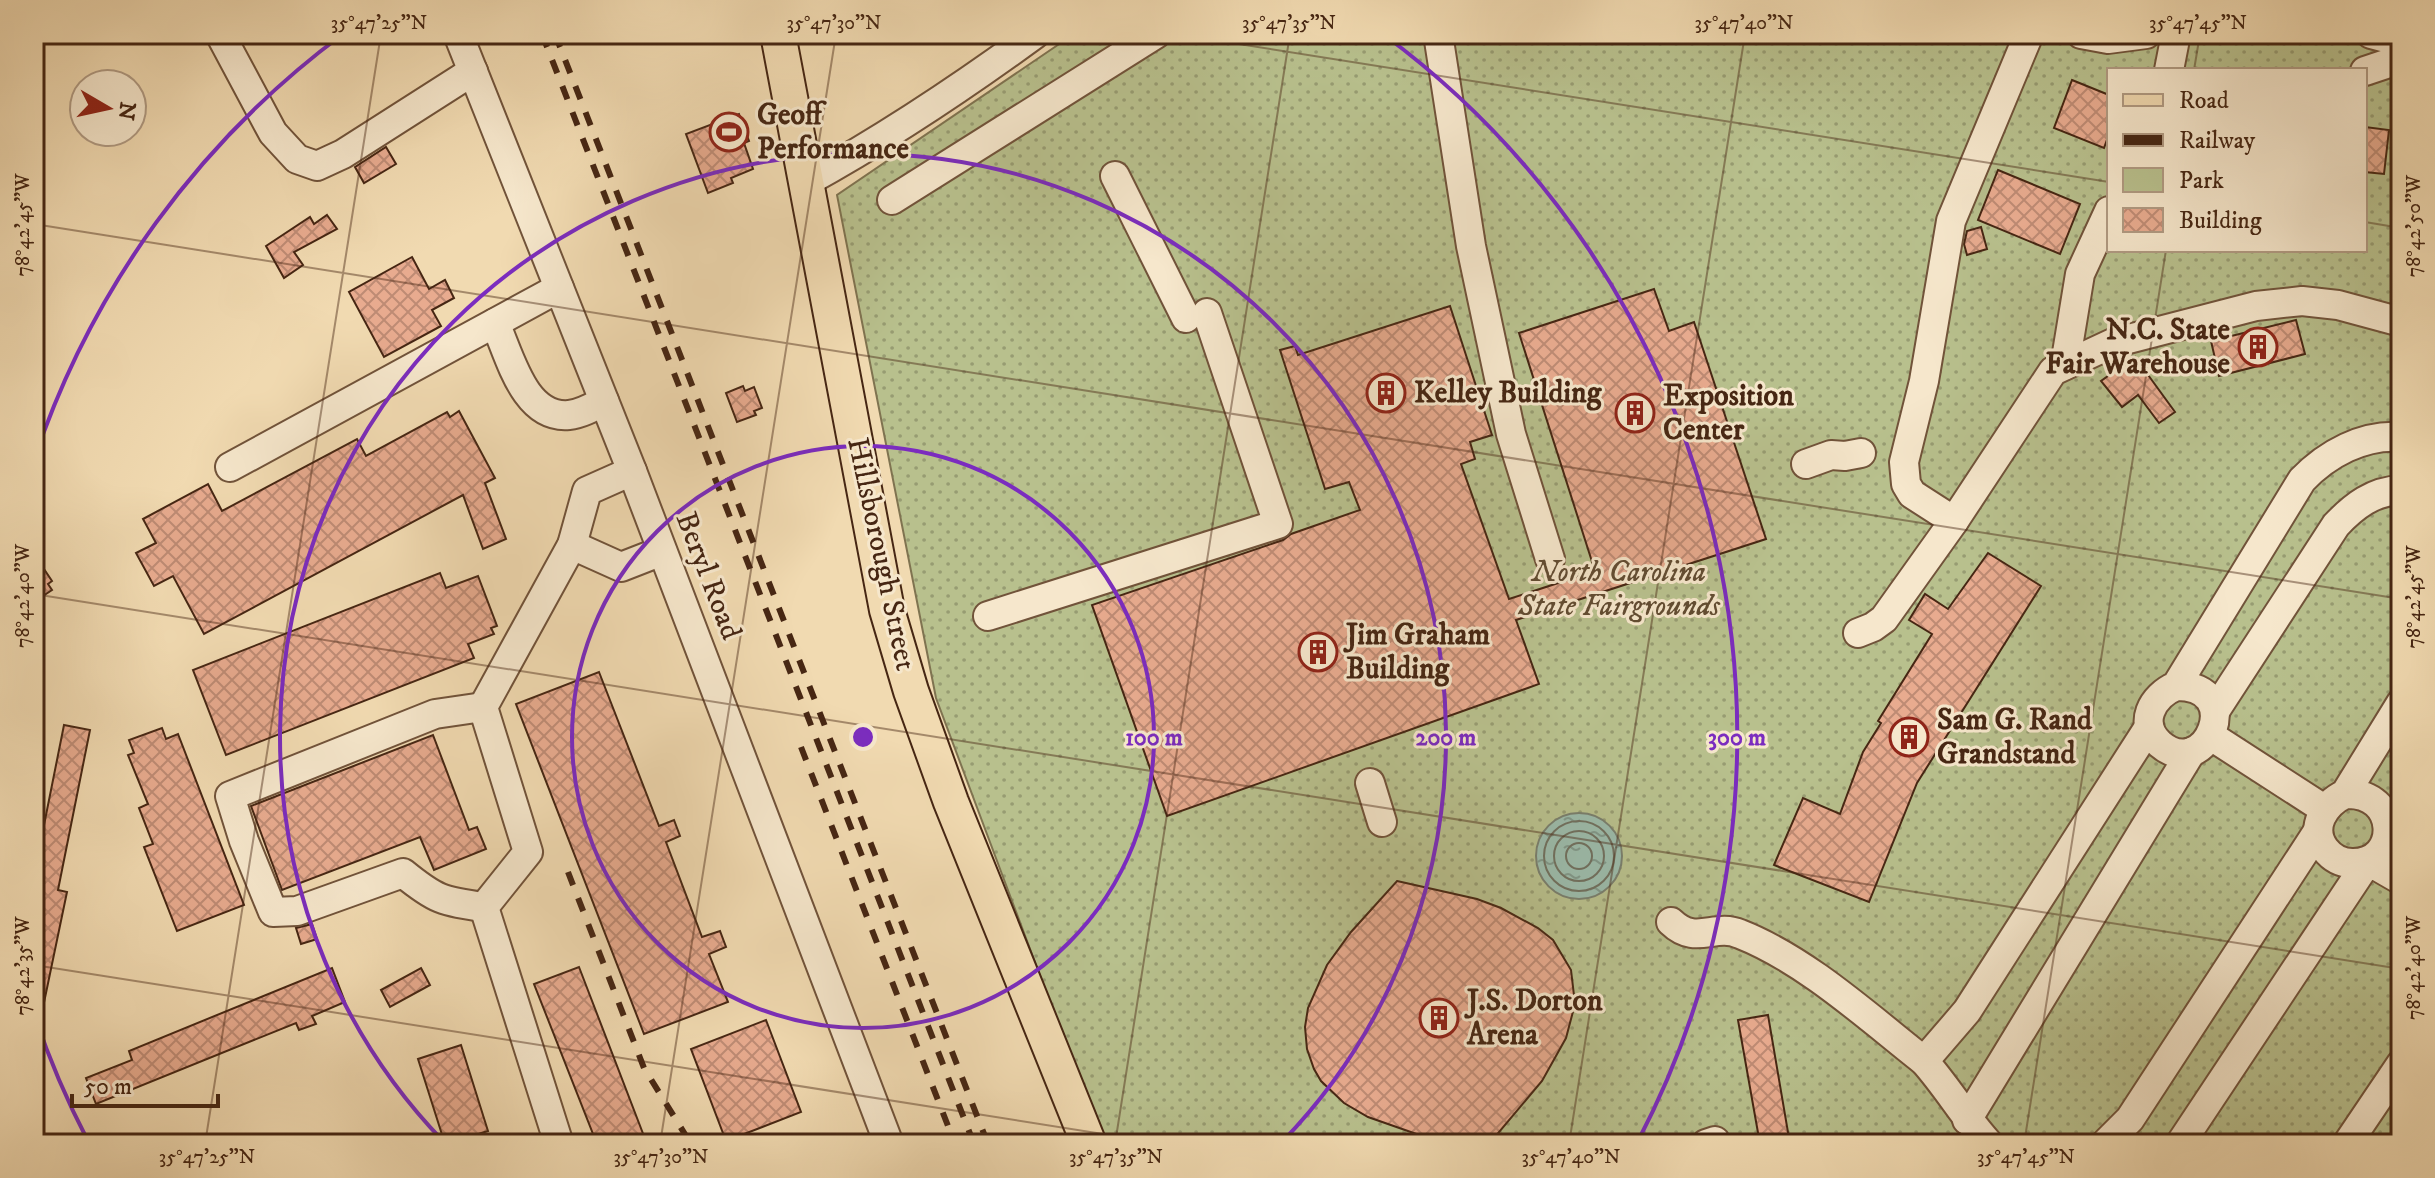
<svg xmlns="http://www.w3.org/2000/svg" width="2435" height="1178" viewBox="0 0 2435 1178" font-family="'IM FELL DW Pica',serif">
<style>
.green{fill:url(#green-dots);stroke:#7f7350;stroke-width:2;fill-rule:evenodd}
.water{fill:url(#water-ripples);stroke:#797f6e;stroke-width:2}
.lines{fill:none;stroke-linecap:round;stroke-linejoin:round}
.shore{stroke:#70705f;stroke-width:2}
.building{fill:url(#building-cross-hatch);stroke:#462613;stroke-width:2}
.minor-casing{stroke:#71533a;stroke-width:32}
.major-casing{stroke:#462613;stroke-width:38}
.minor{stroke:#f6e7cc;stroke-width:28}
.major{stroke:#f1dab1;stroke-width:34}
.rail{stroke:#462613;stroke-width:6;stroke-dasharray:14 14;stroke-linecap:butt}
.ticks{fill:none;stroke:#462613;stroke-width:2;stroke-opacity:0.45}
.ring{fill:none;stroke:#7b2cbf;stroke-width:4}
.labels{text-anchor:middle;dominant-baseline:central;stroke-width:6;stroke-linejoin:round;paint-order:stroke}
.poi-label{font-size:30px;font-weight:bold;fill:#462613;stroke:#f6e7cc;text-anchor:start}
.street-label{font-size:30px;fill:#462613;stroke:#f6e7cc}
.park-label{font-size:30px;font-style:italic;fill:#624c32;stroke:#f6e7cc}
.centre{fill:#7b2cbf;stroke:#f6e7cc;stroke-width:4}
.ring-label{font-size:24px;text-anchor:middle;font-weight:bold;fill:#7b2cbf;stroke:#f6e7cc;stroke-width:6;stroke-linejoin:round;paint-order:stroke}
.neatline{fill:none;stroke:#462613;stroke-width:3}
.ticks-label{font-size:20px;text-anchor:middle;fill:#462613}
</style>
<defs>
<pattern id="green-dots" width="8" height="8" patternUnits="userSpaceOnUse" patternTransform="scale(2)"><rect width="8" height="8" fill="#b8c08d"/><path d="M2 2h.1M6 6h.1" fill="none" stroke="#979c72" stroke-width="1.8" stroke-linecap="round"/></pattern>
<pattern id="water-ripples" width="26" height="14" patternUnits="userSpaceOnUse" patternTransform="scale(2)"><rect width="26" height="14" fill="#9bbbab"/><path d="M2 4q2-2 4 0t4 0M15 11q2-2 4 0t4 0" fill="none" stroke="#80988a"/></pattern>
<pattern id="building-cross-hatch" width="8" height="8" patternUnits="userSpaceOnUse" patternTransform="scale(2)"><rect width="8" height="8" fill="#e8ab8f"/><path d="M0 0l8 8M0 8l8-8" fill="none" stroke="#be8b74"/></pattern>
</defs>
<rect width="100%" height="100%" fill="#f1dab1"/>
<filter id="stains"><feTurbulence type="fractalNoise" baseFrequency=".0025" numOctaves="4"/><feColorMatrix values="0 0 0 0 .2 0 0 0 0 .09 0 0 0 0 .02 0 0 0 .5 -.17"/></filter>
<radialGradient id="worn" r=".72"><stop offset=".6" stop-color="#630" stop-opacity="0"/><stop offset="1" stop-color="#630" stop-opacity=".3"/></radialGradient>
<path class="green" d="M1074,34H2401V1144H1103L936,698L837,195ZM2109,70H2365V250H2109Z"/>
<circle class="water" cx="1579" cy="856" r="43"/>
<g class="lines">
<g class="shore">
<circle cx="1579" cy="856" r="35"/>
<circle cx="1579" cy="856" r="25"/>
<circle cx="1579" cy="856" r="13"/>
</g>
</g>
<g class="building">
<path d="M2072,80L2109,95V134L2104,148L2054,128Z"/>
<path d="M739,114L749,141L744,143L753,169L731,178L733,183L708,193L686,134Z"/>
<path d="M2365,127L2389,130L2384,174L2365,172Z"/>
<path d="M386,147L396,164L364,183L355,167Z"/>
<path d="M1998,170L2080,204L2060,254L1978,220Z"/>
<path d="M327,215L337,229L294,252L303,265L284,278L266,246L310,217L314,224Z"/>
<path d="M1981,227L1987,249L1967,255L1964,244L1967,231Z"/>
<path d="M412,257L429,289L445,280L454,298L432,310L441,326L384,357L349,292Z"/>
<path d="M1654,289L1669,331L1694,322L1766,539L1516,620L1539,684L1167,816L1092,605L1283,540L1291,534L1360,510L1349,482L1325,489L1280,350L1295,346L1298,355L1450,306L1492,435L1470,442L1475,459L1461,464L1509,599L1595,571L1519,333Z"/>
<path d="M2296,320L2305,354L2219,376L2211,341Z"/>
<path d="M2135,357L2175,412L2159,423L2138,395L2122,407L2101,381Z"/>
<path d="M743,386L745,391L754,387L762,408L754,411L756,415L737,422L726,393Z"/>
<path d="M459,411L495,478L485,483L506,539L483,549L463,495L204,634L173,576L154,586L136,553L156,543L143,519L208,484L222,511L357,439L366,456L447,412L450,417Z"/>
<path d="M1988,553L2041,586L1917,783L1869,902L1774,865L1803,798L1840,814L1863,752L1881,723L1878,721L1932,634L1909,620L1925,594L1948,609Z"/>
<path d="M34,554L52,581L48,584L52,590L34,602Z"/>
<path d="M440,573L446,588L478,576L497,626L491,628L494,634L468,644L474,658L226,755L193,670Z"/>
<path d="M599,672L659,826L674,820L680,836L666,842L702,937L720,931L726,947L709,954L728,1002L644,1034L516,704Z"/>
<path d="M64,725L90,730L58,890L67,892L41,1017L34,1016V875Z"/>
<path d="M162,728L166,739L178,734L244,905L177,931L144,847L153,844L139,808L148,804L128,755L134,753L129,740Z"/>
<path d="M433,735L469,830L477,827L486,849L434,870L420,837L282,890L251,806Z"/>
<path d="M1397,881L1477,899L1501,908L1538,928L1553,940L1571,970L1575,1004L1566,1038L1542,1081L1489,1144H1460L1425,1137L1368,1117L1344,1103L1321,1081L1314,1069L1307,1049L1305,1027L1308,1008L1327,965L1351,932Z"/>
<path d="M312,924L317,939L301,944L296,928Z"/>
<path d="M579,967L647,1144H597L534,984Z"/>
<path d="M332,968L345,1002L312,1016L316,1024L299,1030L296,1023L96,1104L86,1078L132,1060L129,1051Z"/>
<path d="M421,968L430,985L390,1007L381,990Z"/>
<path d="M1768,1015L1790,1144H1760L1738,1020Z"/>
<path d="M766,1020L801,1112L726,1141L691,1049Z"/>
<path d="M461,1045L488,1131L445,1144L418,1059Z"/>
</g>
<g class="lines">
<g class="minor-casing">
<g id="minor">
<path d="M220,34L273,133L297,159L317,166L343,154L473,71"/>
<path d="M458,34L632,471L889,1144"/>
<path d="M1438,34L1471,246L1511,434L1550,559"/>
<path d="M2081,34L2108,39L2146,34"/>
<path d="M2371,34L2401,42"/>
<path d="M2169,70L2176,34"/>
<path d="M2365,71L2401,59"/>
<path d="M1115,176L1186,318"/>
<path d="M806,182C886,138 961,88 1035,34"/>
<path d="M892,200L1156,34"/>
<path d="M495,323C510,356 524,419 569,415C581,414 593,407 604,401"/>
<path d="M2065,365L2080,274L2109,211"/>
<path d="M1806,464L1831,455L1845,456L1861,453"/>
<path d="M230,467L559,288"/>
<path d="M1954,521L1912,494L1906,484L1904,462L1924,381L1951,221L2029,34"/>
<path d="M572,545L621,567L662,551"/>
<path d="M988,616L1278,524L1207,313"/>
<path d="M1858,633L1873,627L1884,619L1954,521L2053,371L2113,343L2256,306L2302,301L2338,305L2401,322"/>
<path d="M2176,686C2248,685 2206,784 2160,744C2137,724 2152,696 2176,686L2302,480C2327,454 2363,434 2401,437"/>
<path d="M483,707L435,714L230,796L244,841L273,912L297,911L403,873C436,900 442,901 484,907"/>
<path d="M2215,711L2336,525C2354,506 2373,491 2401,490"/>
<path d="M2211,736L2324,809"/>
<path d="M1370,783L1382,822"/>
<path d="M2345,794C2400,791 2401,864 2352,863C2341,863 2332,858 2325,849C2309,828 2324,804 2345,794L2401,703"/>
<path d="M1671,922C1696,946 1714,923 1740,934C1806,960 1868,1017 1924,1061"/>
<path d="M1967,1120L2191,752"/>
<path d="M559,1144L484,907L528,852L483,707L572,545L587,491L632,471"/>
<path d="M1706,1144L1715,1141"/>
<path d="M1989,1144C1965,1118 1948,1088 1924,1061L1967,1011L2149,727"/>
<path d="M2105,1144L2130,1119L2318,831"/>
<path d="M2180,1144L2368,861L2401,880"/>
<path d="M2347,1144L2401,1064"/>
</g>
</g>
<g class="major-casing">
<path id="major" d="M778,34L887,610L911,691L951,802L1089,1144"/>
</g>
<use href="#minor" class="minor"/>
<use href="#major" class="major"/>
<g class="rail">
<path d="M542,34L974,1144"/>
<path d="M555,34L988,1144"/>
<path d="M801,747L955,1144"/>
<path d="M568,872L644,1068L691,1144"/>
</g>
</g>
<path class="ticks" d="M1176,34L2109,182M2194,70L2200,34M2365,222L2401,228M34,224L2401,599M34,594L2401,969M34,965L1166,1144M205,1144L381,34M660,1144L836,34M1115,1144L1290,34M1569,1144L1745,34M2024,1144L2166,250"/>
<g class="ring">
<circle cx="863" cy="737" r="291"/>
<path d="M444 1142A583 583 0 1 1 1282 1142"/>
<path d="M88 1141A874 874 0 0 1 34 1014M34 460A874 874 0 0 1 343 34M1383 34A874 874 0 0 1 1638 1141"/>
</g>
<defs>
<g id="stadium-ring" transform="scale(2)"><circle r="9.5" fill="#f6e7cc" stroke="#8f2418" stroke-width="1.5"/><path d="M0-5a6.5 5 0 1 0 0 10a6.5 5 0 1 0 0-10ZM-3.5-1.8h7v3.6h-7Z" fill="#8f2418"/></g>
<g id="building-ring" transform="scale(2)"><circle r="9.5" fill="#f6e7cc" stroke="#8f2418" stroke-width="1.5"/><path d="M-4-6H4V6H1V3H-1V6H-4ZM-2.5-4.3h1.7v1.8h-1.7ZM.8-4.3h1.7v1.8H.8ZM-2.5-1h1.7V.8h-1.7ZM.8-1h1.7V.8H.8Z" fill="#8f2418"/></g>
</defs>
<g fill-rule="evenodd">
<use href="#stadium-ring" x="729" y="132"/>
<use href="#building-ring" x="2258" y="347"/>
<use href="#building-ring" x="1386" y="393"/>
<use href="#building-ring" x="1635" y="413"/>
<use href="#building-ring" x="1318" y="652"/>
<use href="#building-ring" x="1909" y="737"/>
<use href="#building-ring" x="1439" y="1018"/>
</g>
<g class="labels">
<g class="poi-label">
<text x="757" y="115">Geoff<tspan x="757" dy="34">Performance</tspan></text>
<text x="2230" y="330" text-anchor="end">N.C. State<tspan x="2230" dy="34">Fair Warehouse</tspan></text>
<text x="1414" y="393">Kelley Building</text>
<text x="1663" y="396">Exposition<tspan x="1663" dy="34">Center</tspan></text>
<text x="1346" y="635">Jim Graham<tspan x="1346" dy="34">Building</tspan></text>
<text x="1937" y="720">Sam G. Rand<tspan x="1937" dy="34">Grandstand</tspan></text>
<text x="1467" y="1001">J.S. Dorton<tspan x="1467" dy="34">Arena</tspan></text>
</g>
<g class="street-label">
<text transform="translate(881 554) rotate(78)">Hillsborough Street</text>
<text transform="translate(708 576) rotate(69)">Beryl Road</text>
</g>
<g class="park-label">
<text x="1619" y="572">North Carolina<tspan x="1619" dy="34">State Fairgrounds</tspan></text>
</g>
</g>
<circle cx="863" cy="737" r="12" class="centre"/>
<g class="ring-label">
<text x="1154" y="745">100 m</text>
<text x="1446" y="745">200 m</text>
<text x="1737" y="745">300 m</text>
</g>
<rect width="2435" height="1178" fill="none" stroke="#f1dab1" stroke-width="88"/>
<rect x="2107" y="68" width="260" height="184" fill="#f6e7cc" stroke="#b09a82" stroke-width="2"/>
<rect x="2123" y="94" width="40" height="12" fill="#f1dab1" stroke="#b09a82" stroke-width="2"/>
<text x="2179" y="108" font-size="24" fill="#462613">Road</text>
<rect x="2123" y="134" width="40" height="12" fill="#462613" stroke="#b09a82" stroke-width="2"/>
<text x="2179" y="148" font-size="24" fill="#462613">Railway</text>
<rect x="2123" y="168" width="40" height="24" fill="#b8c08d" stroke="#b09a82" stroke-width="2"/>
<text x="2179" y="188" font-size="24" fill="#462613">Park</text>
<rect x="2123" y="208" width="40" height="24" fill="url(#building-cross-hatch)" stroke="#b09a82" stroke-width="2"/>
<text x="2179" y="228" font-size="24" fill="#462613">Building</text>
<g transform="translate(108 108) rotate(99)"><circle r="38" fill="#f6e7cc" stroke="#b09a82" stroke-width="2"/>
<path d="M0-6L14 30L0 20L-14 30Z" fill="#8f2418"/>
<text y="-12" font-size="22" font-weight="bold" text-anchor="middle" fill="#462613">N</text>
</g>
<path d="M72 1094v12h146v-12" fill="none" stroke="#462613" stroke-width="4"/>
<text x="84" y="1094" font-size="24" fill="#462613" stroke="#f6e7cc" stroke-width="6" paint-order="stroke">50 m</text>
<rect x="44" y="44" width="2347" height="1090" class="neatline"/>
<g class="ticks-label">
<text x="379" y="29">35°47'25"N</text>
<text x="834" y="29">35°47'30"N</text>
<text x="1289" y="29">35°47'35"N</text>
<text x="1744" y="29">35°47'40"N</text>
<text x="2198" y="29">35°47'45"N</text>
<text transform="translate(22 225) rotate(-90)" y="7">78°42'45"W</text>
<text transform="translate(2413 226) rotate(-90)" y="7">78°42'50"W</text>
<text transform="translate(22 596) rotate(-90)" y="7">78°42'40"W</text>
<text transform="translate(2413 597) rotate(-90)" y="7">78°42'45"W</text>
<text transform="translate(22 966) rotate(-90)" y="7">78°42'35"W</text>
<text transform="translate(2413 968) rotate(-90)" y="7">78°42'40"W</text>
<text x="207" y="1163">35°47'25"N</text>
<text x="661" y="1163">35°47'30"N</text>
<text x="1116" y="1163">35°47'35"N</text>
<text x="1571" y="1163">35°47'40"N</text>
<text x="2026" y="1163">35°47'45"N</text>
</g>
<rect width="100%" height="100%" filter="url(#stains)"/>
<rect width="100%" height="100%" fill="url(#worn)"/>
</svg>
